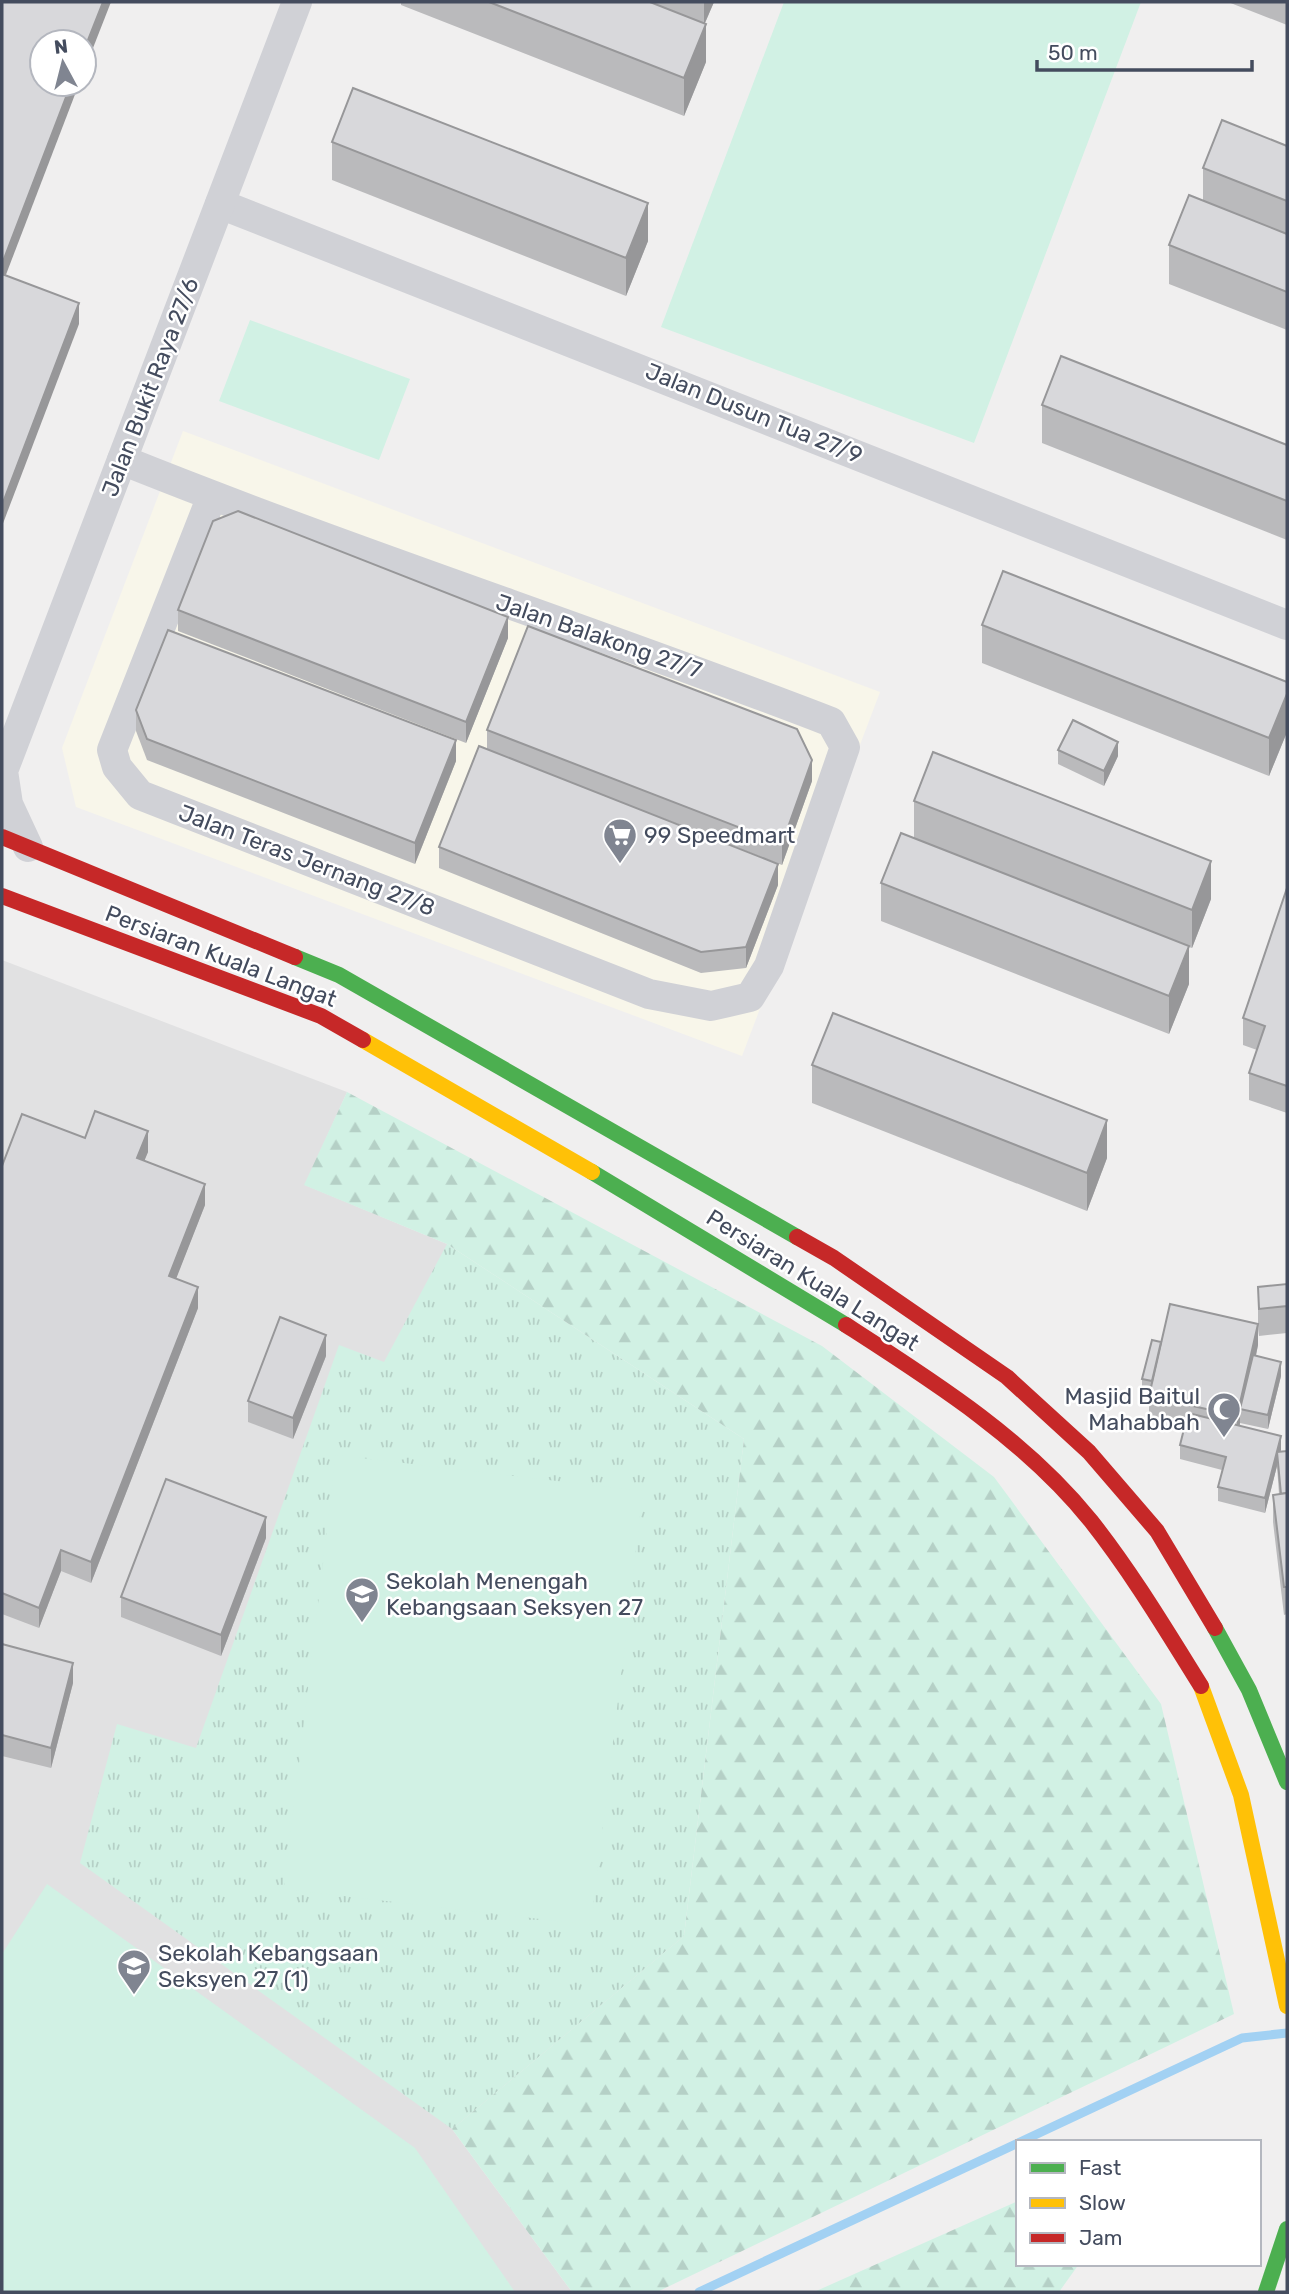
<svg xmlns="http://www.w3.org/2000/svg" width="1289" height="2294" viewBox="0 0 1289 2294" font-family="Rubik,sans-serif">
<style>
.commercial{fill:#f8f6ea}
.education{fill:#e1e1e2}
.grass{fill:url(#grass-tufts)}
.forest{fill:url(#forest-firs)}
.green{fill:#d1f1e4}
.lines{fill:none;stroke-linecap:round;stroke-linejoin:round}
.stream{stroke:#a2d1f3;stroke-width:9}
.street{stroke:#d0d1d6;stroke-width:30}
.fast{stroke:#4caf50;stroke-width:16}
.slow{stroke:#ffc107;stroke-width:16}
.jam{stroke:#c62828;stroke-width:16}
.wall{fill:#bababc}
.shaded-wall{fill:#979799}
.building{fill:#d8d8db;stroke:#979799;stroke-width:2}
.labels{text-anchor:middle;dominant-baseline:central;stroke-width:5;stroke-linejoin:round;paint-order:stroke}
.street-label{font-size:23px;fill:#444c5e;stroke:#fff}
.poi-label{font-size:23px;fill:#444c5e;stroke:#fff;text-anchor:start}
</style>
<defs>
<pattern id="grass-tufts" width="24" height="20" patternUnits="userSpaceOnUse" patternTransform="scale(1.75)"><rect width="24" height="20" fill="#d1f1e4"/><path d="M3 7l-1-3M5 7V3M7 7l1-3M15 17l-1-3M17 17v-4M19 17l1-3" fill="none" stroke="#b5d0c6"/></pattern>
<pattern id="forest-firs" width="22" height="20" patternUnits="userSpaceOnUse" patternTransform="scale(1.75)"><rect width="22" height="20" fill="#d1f1e4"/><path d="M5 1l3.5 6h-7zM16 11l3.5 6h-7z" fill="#b5d0c6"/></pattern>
</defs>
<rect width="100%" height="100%" fill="#f0efef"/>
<path class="commercial" d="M183,431L880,692L742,1056L76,807L62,748Z"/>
<path class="education" d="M2,960L347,1092L305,1185L447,1244L684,1936L452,2129L572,2292H2Z"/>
<path class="grass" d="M447,1244L744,1439L684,1936L452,2129L80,1863L117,1724L196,1748L339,1345L384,1362Z"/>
<g class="forest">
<path d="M347,1092L822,1346L994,1477L1161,1704L1234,2014L657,2292H572L452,2129L684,1936L744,1439L447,1244L304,1185Z"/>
<path d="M1018,2201V2264H1079L1059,2292H814Z"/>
</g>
<g class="green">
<path d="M784,2H1141L974,443L661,327Z"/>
<path d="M250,320L410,379L379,460L219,401Z"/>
<path d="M336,1455L643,1491L591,1925L284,1889Z"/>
<path d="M47,1884L415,2148L515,2292H2V1954Z"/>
</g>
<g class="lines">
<g class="stream">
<path d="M1020,2142L1242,2038L1287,2033"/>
<path d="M699,2292L1018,2143"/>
</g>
<g class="street">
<path d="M220,204L1287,625"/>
<path d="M122,460C356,554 596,631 831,722L845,747L769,966L750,997L711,1006L649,994L140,795L117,767L112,750L212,496"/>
<path d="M28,847L8,804L3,771L297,2"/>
</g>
<g class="fast">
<path d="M295,957L339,975L797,1237"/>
<path d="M592,1172L846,1325"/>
<path d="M1215,1628L1249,1690L1287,1782"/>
<path d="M1266,2292L1287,2229"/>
</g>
<g class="slow">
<path d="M363,1040L592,1172"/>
<path d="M1201,1686L1241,1795L1287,2006"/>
</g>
<g class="jam">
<path d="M2,837L295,957"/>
<path d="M2,896L321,1016L363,1040"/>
<path d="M797,1237L834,1258L1007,1377L1089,1452L1157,1531L1215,1628"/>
<path d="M846,1325C933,1381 1025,1439 1091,1521C1132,1573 1166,1630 1201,1686"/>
</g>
</g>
<g class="wall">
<path d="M401,2H714L705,23L706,62L684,116L401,5Z"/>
<path d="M1228,2H1287V25Z"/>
<path d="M332,142L648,241L626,296L332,180Z"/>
<path d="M1287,146V330L1169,284V245L1203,201V168Z"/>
<path d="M1042,405L1287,445V540L1042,443Z"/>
<path d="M178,610L508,638L466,743L178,631Z"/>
<path d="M982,625L1287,682V732L1269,776L982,663Z"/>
<path d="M136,710L456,761L415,864L147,760L136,731Z"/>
<path d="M487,730L812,781L782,865L660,817L778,885L746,968L701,973L439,868V847L487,750Z"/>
<path d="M1058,750L1118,756L1104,786L1058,764Z"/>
<path d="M914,801L1211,899L1192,948L1189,947V984L1169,1034L881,921V883L914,838Z"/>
<path d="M1287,888V1113L1249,1100V1073L1257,1050L1243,1045V1018Z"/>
<path d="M812,1065L1107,1158L1087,1211L812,1103Z"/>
<path d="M85,1138L148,1152L144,1160L205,1205L176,1278L198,1308L91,1583L61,1571L39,1628L2,1614V1166Z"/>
<path d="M1287,1284V1333L1259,1336L1258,1329V1345L1256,1356L1281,1376L1268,1429L1240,1423V1426L1280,1452L1287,1451V1614L1284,1615L1273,1522V1495L1279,1494L1277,1466L1265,1513L1218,1501V1487L1222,1470L1180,1459V1445L1185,1425L1149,1417V1396L1151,1388L1142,1386V1379L1161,1342L1258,1324V1287Z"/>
<path d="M326,1356L293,1439L248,1422V1401Z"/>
<path d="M266,1538L221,1656L121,1617V1597Z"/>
<path d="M2,1644L73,1683L51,1768L2,1756Z"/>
</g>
<g class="shaded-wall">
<path d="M103,2H111L84,71V50Z"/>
<path d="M704,2H714L704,25Z"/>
<path d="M706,24V62L684,116V78Z"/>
<path d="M71,84H79L2,285V264Z"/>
<path d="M648,203V241L626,296V258Z"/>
<path d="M79,303V324L2,526V505Z"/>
<path d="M508,617V638L466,743V722Z"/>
<path d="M1287,694V732L1269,776V738Z"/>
<path d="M456,740V761L415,864V843Z"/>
<path d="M1118,742V756L1104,786V771Z"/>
<path d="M812,760V781L782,865V844Z"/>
<path d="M1211,861V899L1192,948V910Z"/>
<path d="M778,864V885L746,968V947Z"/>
<path d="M1189,946V984L1169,1034V996Z"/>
<path d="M1107,1120V1158L1087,1211V1173Z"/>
<path d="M148,1131V1152L137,1179V1158Z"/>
<path d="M205,1184V1205L169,1297V1276Z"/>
<path d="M198,1287V1308L91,1583V1562Z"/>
<path d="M1258,1324V1345L1244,1410L1240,1409V1423L1237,1437V1416Z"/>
<path d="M326,1335V1356L293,1439V1418Z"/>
<path d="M1281,1362V1376L1268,1429V1415Z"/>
<path d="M1281,1436V1450L1278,1462L1277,1452V1466L1265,1513V1498Z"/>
<path d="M266,1517V1538L221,1656V1635Z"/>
<path d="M61,1550V1571L39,1628V1608Z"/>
<path d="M73,1663V1683L51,1768V1748Z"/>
</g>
<g class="building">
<path d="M2,2H103L84,50V42H42V84H71L2,264Z"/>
<path d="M489,2H650L706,24L684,78Z"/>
<path d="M353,88L648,203L626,258L332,142Z"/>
<path d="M1222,120L1287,146V201L1203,168Z"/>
<path d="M1189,195L1287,234V292L1169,245Z"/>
<path d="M2,274L79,303L2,505Z"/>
<path d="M1061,356L1287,445V501L1042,405Z"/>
<path d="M238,511L508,617L466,722L178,610L213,521Z"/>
<path d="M1003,571L1287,682V694L1269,738L982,625Z"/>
<path d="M528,626L797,729L812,760L782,844L487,730Z"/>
<path d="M168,630L456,740L415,843L147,739L136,710Z"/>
<path d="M1073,720L1118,742L1104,771L1058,750Z"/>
<path d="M479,746L778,864L746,947L701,952L439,847Z"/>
<path d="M933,752L1211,861L1192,910L914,801Z"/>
<path d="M901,833L1189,946L1169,996L881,883Z"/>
<path d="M1287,888V1086L1249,1073L1265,1026L1243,1018Z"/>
<path d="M833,1013L1107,1120L1087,1173L812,1065Z"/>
<path d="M95,1111L148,1131L137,1158L205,1184L169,1276L198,1287L91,1562L61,1550L39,1608L2,1593V1166L22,1114L85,1138Z"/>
<path d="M1287,1284V1306L1259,1309L1258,1287Z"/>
<path d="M1170,1304L1258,1324L1237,1416L1149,1396Z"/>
<path d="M280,1317L326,1335L293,1418L248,1401Z"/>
<path d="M1152,1340L1161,1342L1152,1381L1142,1379Z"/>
<path d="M1253,1355L1281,1362L1268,1415L1240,1409Z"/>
<path d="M1188,1413L1281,1436L1265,1498L1218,1487L1226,1457L1180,1445Z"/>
<path d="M1287,1451V1493L1281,1494L1277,1452Z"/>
<path d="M166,1479L266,1517L221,1635L121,1597Z"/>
<path d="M1287,1493V1587H1284L1273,1495Z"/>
<path d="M2,1644L73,1663L51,1748L2,1735Z"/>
</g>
<defs>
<g id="supermarket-pin" transform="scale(1.75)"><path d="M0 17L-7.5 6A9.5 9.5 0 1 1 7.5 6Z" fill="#808591" stroke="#fff"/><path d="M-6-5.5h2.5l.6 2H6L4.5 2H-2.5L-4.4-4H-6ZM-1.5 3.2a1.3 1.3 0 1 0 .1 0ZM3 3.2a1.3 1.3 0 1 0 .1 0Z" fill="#fff"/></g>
<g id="mosque-pin" transform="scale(1.75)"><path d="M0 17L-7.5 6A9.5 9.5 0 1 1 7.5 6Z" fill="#808591" stroke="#fff"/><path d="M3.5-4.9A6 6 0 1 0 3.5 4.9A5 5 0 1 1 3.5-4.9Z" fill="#fff"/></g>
<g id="school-pin" transform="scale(1.75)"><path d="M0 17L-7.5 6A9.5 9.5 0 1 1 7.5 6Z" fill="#808591" stroke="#fff"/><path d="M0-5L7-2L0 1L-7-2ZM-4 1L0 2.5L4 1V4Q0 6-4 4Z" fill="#fff"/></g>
</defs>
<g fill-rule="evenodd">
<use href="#supermarket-pin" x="620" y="835"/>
<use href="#mosque-pin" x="1224" y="1409"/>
<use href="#school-pin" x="362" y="1594"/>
<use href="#school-pin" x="134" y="1966"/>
</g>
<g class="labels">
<g class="street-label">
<text transform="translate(150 387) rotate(-69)">Jalan Bukit Raya 27/6</text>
<text transform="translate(754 413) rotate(22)">Jalan Dusun Tua 27/9</text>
<text transform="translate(599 636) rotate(19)">Jalan Balakong 27/7</text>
<text transform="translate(307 860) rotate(21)">Jalan Teras Jernang 27/8</text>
<text transform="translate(221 956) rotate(21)">Persiaran Kuala Langat</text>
<text transform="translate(813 1280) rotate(32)">Persiaran Kuala Langat</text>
</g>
<g class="poi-label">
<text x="644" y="835">99 Speedmart</text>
<text x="1200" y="1396" text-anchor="end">Masjid Baitul<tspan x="1200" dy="26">Mahabbah</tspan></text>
<text x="386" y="1581">Sekolah Menengah<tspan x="386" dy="26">Kebangsaan Seksyen 27</tspan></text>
<text x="158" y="1953">Sekolah Kebangsaan<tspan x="158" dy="26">Seksyen 27 (1)</tspan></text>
</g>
</g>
<rect width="1289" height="2294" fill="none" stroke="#444c5e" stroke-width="7"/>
<rect x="1016" y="2140" width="245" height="126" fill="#ffffff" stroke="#b4b7bf" stroke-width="2"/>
<rect x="1030" y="2163" width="35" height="10" fill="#4caf50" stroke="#b4b7bf" stroke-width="2"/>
<text x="1079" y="2175" font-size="21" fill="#444c5e">Fast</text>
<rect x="1030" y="2198" width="35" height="10" fill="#ffc107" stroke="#b4b7bf" stroke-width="2"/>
<text x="1079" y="2210" font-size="21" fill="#444c5e">Slow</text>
<rect x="1030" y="2233" width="35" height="10" fill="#c62828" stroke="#b4b7bf" stroke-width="2"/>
<text x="1079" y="2245" font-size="21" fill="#444c5e">Jam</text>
<g transform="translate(63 63) rotate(353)"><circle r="33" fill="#ffffff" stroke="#b4b7bf" stroke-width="2"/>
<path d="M0-5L12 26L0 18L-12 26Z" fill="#808591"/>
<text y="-10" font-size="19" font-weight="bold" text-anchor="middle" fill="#444c5e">N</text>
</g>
<path d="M1037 60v10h215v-10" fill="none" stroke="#444c5e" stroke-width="3.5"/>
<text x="1048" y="60" font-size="21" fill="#444c5e" stroke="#ffffff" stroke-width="5" paint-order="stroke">50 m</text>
</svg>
